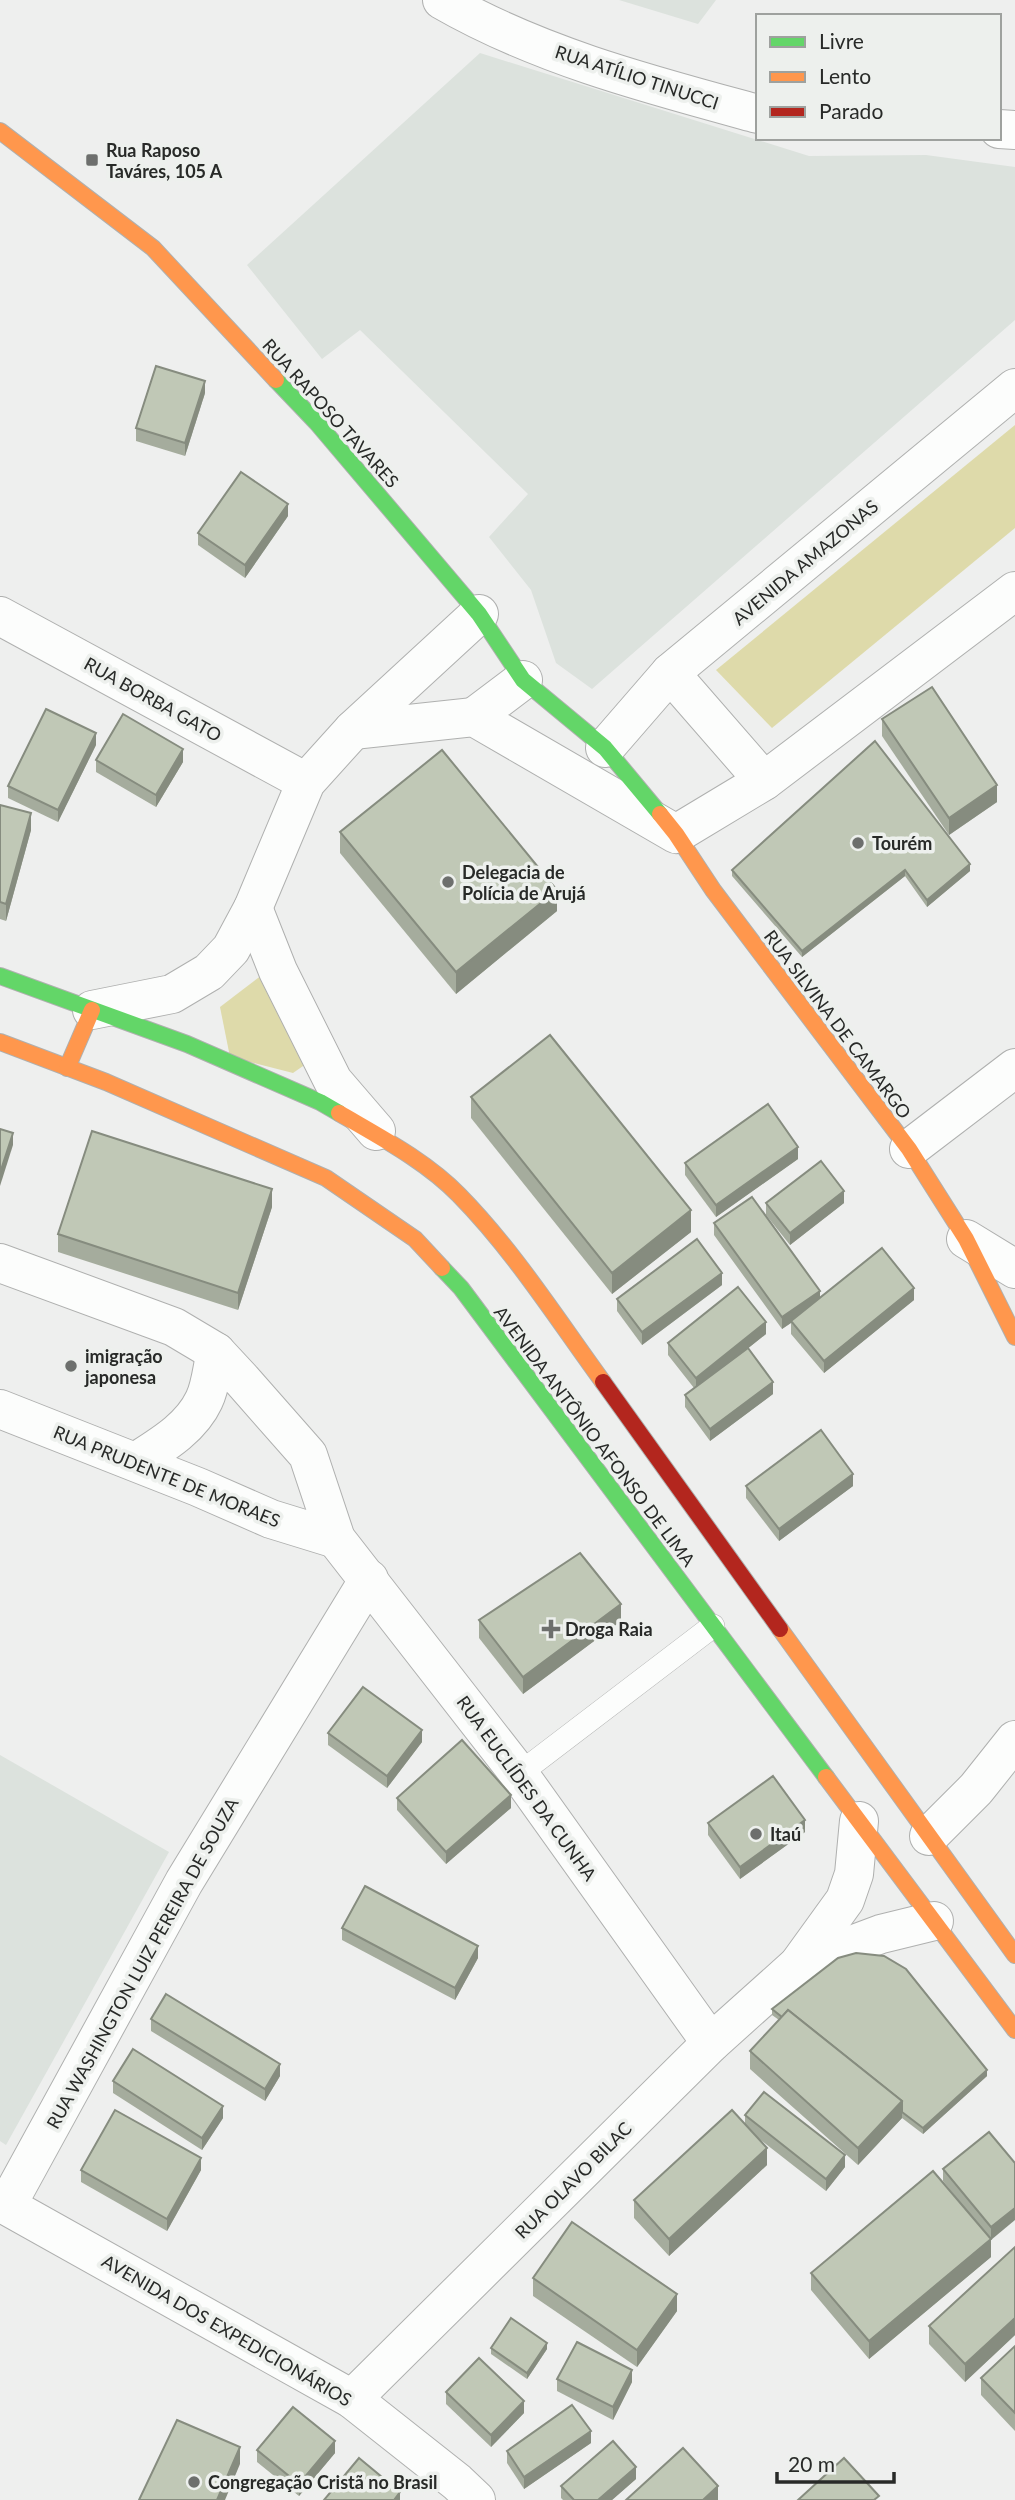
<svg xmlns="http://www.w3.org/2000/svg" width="1015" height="2500" viewBox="0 0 1015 2500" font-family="Lato,sans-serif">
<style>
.built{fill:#dce2dd}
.green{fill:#dedaaa}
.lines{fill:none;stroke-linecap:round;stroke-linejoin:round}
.lane-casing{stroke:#afb0af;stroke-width:24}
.street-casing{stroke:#afb0af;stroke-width:40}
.fast-casing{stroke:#afb0af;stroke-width:18}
.slow-casing{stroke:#afb0af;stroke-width:18}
.jam-casing{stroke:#afb0af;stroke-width:18}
.lane{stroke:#fcfdfc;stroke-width:23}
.street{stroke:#fcfdfc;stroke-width:38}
.fast{stroke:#63d668;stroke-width:16}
.slow{stroke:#ff974d;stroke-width:16}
.jam{stroke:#b3261e;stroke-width:16}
.wall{fill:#a5ac9d}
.shaded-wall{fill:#868c7f}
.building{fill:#c0c8b6;stroke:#868c7f;stroke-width:2}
.poi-dot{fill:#6d6f6d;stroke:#edf0ed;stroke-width:2.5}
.labels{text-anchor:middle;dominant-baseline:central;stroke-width:7;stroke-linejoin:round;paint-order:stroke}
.street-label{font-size:18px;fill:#282a28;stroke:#edf0ed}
.poi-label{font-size:18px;font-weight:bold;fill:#282a28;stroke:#edf0ed;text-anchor:start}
</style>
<rect width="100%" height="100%" fill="#eeefee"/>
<g class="built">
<path d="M619,0H716L698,24Z"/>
<path d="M480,53L809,156L926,155L1015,167V320L592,689L556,663L531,590L489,537L528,494L360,330L322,359L247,265Z"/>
<path d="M0,1755L169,1852L6,2145L0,2141Z"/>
</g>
<g class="green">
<path d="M1015,425V528L772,728L716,670Z"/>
<path d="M262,975L316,1057L293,1073L230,1057L220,1007Z"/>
</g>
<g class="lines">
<g class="lane-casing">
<path id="lane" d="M519,1774L713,1626"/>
</g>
<g class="street-casing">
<g id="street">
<path d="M442,0C539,56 651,85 758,114"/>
<path d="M999,129L1015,130"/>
<path d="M0,616L306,782"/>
<path d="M670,673L764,781"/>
<path d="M474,717L523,680"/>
<path d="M353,730L474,717L676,834L764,781L1015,591"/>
<path d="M605,748L670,673L1015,388"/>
<path d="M253,908L278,971L333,1081L376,1131"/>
<path d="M92,1010L172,994L209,972L231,949L253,908L306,782L353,730L479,614"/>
<path d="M909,1149L1015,1068"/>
<path d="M966,1239L1015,1269"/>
<path d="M0,1263L174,1327L216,1352L242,1380L308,1455L336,1539L519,1774L711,2043"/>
<path d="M0,1409L198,1487L271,1519L336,1539"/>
<path d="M137,1461C162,1445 191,1428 204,1400C211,1386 212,1367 216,1352"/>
<path d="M929,1836L976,1789L1015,1740"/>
<path d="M798,1965L881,1934L934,1921"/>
<path d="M0,2202L352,2399L457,2482L476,2500"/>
<path d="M7,2205L184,1882L369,1579"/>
<path d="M352,2399L711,2043L798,1965L845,1900L854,1874L859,1821"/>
</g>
</g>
<g class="fast-casing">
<g id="fast">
<path d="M276,380L317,423L479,614L523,680L605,748L660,814"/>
<path d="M0,976L187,1044L320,1102L339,1113"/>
<path d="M442,1268L461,1288L826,1777"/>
</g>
</g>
<g class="slow-casing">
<g id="slow">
<path d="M0,131L153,248L276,380"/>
<path d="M660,814L676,834L713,890L909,1149L966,1239L1015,1337"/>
<path d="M0,1042L106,1082L326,1178L415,1239L442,1268"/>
<path d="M67,1068L92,1010"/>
<path d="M339,1113C380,1137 426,1161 459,1195C514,1251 557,1319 603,1382"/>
<path d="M780,1629L1015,1955"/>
<path d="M826,1777L1015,2030"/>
</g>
</g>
<g class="jam-casing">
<path id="jam" d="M603,1382L780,1629"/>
</g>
<use href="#lane" class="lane"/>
<use href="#street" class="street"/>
<use href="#fast" class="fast"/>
<use href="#slow" class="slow"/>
<use href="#jam" class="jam"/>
</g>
<g class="wall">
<path d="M205,393L185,456L136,441V428Z"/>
<path d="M288,516L245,578L198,545V533Z"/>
<path d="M882,719L997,802L949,835L882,736Z"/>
<path d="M96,745L58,822L8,798V786Z"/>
<path d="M96,760L183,762L156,807L96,772Z"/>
<path d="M0,805L31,830L6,921L0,919Z"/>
<path d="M340,832L557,911L456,994L340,853Z"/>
<path d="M732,870L970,871L927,907L905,876L802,957L732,876Z"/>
<path d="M471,1097L691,1232L612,1294L471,1118Z"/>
<path d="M798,1159L716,1217L685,1175V1163Z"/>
<path d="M766,1203H844L790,1245L766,1215Z"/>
<path d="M272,1207L238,1310L58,1252V1234Z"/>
<path d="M714,1223L820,1298L914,1300L824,1373L791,1334V1323L782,1329L714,1235Z"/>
<path d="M722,1285L642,1345L617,1311V1299Z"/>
<path d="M766,1334L747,1349L773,1394L710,1441L685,1407V1395L694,1388L668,1355V1343Z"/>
<path d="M746,1486H853L779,1541L746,1498Z"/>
<path d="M479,1620L621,1621L523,1694L479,1638Z"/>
<path d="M328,1733L422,1742L387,1788L328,1745Z"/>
<path d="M397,1798L511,1808L446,1864L397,1810Z"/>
<path d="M708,1823L805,1832L740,1879L708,1835Z"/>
<path d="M342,1928L478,1958L455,2000L342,1940Z"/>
<path d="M772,2009L987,2076L923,2134L902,2118L858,2165L750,2069V2051L779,2020L772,2015Z"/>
<path d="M151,2019L280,2076L265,2101L151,2031Z"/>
<path d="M113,2081L223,2118L202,2150L113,2093Z"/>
<path d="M745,2115L845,2167L826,2191L758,2138L767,2165L669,2256L634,2218V2200L745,2124Z"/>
<path d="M1015,2163L991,2239V2257L869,2359L811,2290V2273L981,2228L943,2181V2169Z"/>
<path d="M81,2170H201L167,2231L81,2182Z"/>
<path d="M1015,2247V2335L965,2382L929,2344V2326Z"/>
<path d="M533,2278L677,2311L637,2367L533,2296Z"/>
<path d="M1015,2346V2431L981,2395V2378Z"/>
<path d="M491,2348L547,2349L527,2379L491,2354Z"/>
<path d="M557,2379L632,2382L613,2420L557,2391Z"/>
<path d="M446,2392L524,2413L491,2447L446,2404Z"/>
<path d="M591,2443L524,2489L507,2463V2451Z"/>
<path d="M257,2450L335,2453L299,2496L257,2462Z"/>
<path d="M636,2479L612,2500H563L561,2498V2486Z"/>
</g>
<g class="shaded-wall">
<path d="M205,381V393L185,456V443Z"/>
<path d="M288,504V516L245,578V565Z"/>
<path d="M96,733V745L58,822V810Z"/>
<path d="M183,749V762L156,807V795Z"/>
<path d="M997,785V802L949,835V818Z"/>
<path d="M31,813V830L6,921V904Z"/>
<path d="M970,864V871L927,907V900Z"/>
<path d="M905,870V876L802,957V951Z"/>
<path d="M557,890V911L456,994V972Z"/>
<path d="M13,1133V1145L0,1186V1173Z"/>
<path d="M798,1147V1159L716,1217V1205Z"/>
<path d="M272,1189V1207L238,1310V1293Z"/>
<path d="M844,1191V1203L790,1245V1233Z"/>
<path d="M691,1210V1232L612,1294V1273Z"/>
<path d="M722,1273V1285L642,1345V1332Z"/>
<path d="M914,1288V1300L824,1373V1361Z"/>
<path d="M820,1291V1303L782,1329V1317Z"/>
<path d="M766,1322V1334L696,1390V1378Z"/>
<path d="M773,1382V1394L710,1441V1429Z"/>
<path d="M853,1474V1486L779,1541V1529Z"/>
<path d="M621,1604V1621L523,1694V1677Z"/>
<path d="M422,1730V1742L387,1788V1776Z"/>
<path d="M511,1795V1808L446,1864V1852Z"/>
<path d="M805,1820V1832L740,1879V1867Z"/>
<path d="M478,1946V1958L455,2000V1988Z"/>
<path d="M280,2064V2076L265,2101V2089Z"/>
<path d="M987,2070V2076L923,2134V2128Z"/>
<path d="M902,2101V2118L858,2165V2148Z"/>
<path d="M223,2106V2118L202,2150V2138Z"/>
<path d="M767,2148V2165L669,2256V2239Z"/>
<path d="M845,2155V2167L826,2191V2179Z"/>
<path d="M201,2158V2170L167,2231V2219Z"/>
<path d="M1015,2208V2220L991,2240V2227Z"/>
<path d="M991,2239V2257L869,2359V2341Z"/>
<path d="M677,2294V2311L637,2367V2350Z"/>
<path d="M1015,2318V2335L965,2382V2364Z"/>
<path d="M547,2343V2349L527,2379V2373Z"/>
<path d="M632,2370V2382L613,2420V2407Z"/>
<path d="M524,2401V2413L491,2447V2435Z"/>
<path d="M591,2431V2443L524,2489V2477Z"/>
<path d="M335,2441V2453L299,2496V2484Z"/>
<path d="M240,2447V2464L225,2500H217Z"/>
<path d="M636,2467V2479L612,2500H598Z"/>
<path d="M718,2486V2500H703Z"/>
<path d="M400,2492V2500H394Z"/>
</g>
<g class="building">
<path d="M156,366L205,381L185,443L136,428Z"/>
<path d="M241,472L288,504L245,565L198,533Z"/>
<path d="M932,687L997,785L949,818L882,719Z"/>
<path d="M46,709L96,733L58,810L8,786Z"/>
<path d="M123,714L183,749L156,795L96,760Z"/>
<path d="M875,741L970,864L927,900L905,870L802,951L732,870Z"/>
<path d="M442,750L557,890L456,972L340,832Z"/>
<path d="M0,805L31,813L6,904L0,902Z"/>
<path d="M550,1035L691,1210L612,1273L471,1097Z"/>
<path d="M768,1104L798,1147L716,1205L685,1163Z"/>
<path d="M0,1129L13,1133L0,1173Z"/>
<path d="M92,1131L272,1189L238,1293L58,1234Z"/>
<path d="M821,1161L844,1191L790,1233L766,1203Z"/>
<path d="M752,1197L820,1291L782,1317L714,1223Z"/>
<path d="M697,1239L722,1273L642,1332L617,1299Z"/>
<path d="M882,1248L914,1288L824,1361L791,1321Z"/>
<path d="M738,1287L766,1322L696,1378L668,1343Z"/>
<path d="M748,1348L773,1382L710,1429L685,1395Z"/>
<path d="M821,1430L853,1474L779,1529L746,1486Z"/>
<path d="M580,1553L621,1604L523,1677L479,1620Z"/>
<path d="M363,1687L422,1730L387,1776L328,1733Z"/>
<path d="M462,1740L511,1795L446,1852L397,1798Z"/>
<path d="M773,1776L805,1820L740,1867L708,1823Z"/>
<path d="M365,1886L478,1946L455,1988L342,1928Z"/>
<path d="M856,1953L884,1956L906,1969L987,2070L923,2128L902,2112V2101L788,2010L782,2017L772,2009L838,1958Z"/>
<path d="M166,1994L280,2064L265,2089L151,2019Z"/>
<path d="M788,2010L902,2101L858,2148L750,2051Z"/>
<path d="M133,2049L223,2106L202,2138L113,2081Z"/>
<path d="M764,2092L845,2155L826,2179L745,2115Z"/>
<path d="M115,2110L201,2158L167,2219L81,2170Z"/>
<path d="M732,2110L767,2148L669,2239L634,2200Z"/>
<path d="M989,2132L1015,2163V2208L991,2227L943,2169Z"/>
<path d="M933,2171L991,2239L869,2341L811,2273Z"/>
<path d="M572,2222L677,2294L637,2350L533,2278Z"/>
<path d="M1015,2247V2318L965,2364L929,2326Z"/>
<path d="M511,2318L547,2343L527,2373L491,2348Z"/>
<path d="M577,2342L632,2370L613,2407L557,2379Z"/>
<path d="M1015,2346V2413L981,2378Z"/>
<path d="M479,2358L524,2401L491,2435L446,2392Z"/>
<path d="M572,2405L591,2431L524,2477L507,2451Z"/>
<path d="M293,2407L335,2441L299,2484L257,2450Z"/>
<path d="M177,2420L240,2447L217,2500H139Z"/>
<path d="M613,2441L636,2467L598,2500H574L561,2486Z"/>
<path d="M683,2448L718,2486L703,2500H626Z"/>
<path d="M359,2458L400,2492L394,2500H324Z"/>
<path d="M844,2458L879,2496L874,2500H798Z"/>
</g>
<g class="poi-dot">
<rect x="85" y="153" width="14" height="14" rx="3.5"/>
<circle cx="858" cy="843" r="7"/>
<circle cx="448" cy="882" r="7"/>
<circle cx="71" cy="1366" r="7"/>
<path d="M547.5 1618.5h7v7h7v7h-7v7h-7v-7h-7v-7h7z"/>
<circle cx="756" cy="1834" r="7"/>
<circle cx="194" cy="2482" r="7"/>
</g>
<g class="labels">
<g class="street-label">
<text transform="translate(637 77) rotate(18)">RUA ATÍLIO TINUCCI</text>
<text transform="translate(331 413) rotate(48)">RUA RAPOSO TAVARES</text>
<text transform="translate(805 562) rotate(-40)">AVENIDA AMAZONAS</text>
<text transform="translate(153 699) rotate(29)">RUA BORBA GATO</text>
<text transform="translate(838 1024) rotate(53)">RUA SILVINA DE CAMARGO</text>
<text transform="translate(595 1436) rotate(53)">AVENIDA ANTÔNIO AFONSO DE LIMA</text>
<text transform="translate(167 1476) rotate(22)">RUA PRUDENTE DE MORAES</text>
<text transform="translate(527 1788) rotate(54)">RUA EUCLÍDES DA CUNHA</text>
<text transform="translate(142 1963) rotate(-61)">RUA WASHINGTON LUIZ PEREIRA DE SOUZA</text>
<text transform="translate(573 2180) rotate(-45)">RUA OLAVO BILAC</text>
<text transform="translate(227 2330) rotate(30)">AVENIDA DOS EXPEDICIONÁRIOS</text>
</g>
<g class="poi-label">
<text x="106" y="150">Rua Raposo<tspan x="106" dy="21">Taváres, 105 A</tspan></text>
<text x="872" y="843">Tourém</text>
<text x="462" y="872">Delegacia de<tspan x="462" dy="21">Polícia de Arujá</tspan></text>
<text x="85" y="1356">imigração<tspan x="85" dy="21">japonesa</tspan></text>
<text x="565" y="1629">Droga Raia</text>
<text x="770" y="1834">Itaú</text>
<text x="208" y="2482">Congregação Cristã no Brasil</text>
</g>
</g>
<rect x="756" y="14" width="245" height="126" fill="#edf0ed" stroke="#9ea19e" stroke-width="2"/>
<rect x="770" y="37" width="35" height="10" fill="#63d668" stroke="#9ea19e" stroke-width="2"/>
<text x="819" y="49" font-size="21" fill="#282a28">Livre</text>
<rect x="770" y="72" width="35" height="10" fill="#ff974d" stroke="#9ea19e" stroke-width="2"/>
<text x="819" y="84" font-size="21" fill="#282a28">Lento</text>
<rect x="770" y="107" width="35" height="10" fill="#b3261e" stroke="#9ea19e" stroke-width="2"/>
<text x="819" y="119" font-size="21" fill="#282a28">Parado</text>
<path d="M777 2472v10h117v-10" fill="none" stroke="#282a28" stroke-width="3.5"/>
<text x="788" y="2472" font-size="21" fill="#282a28" stroke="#edf0ed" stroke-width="5" paint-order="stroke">20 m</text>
</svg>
